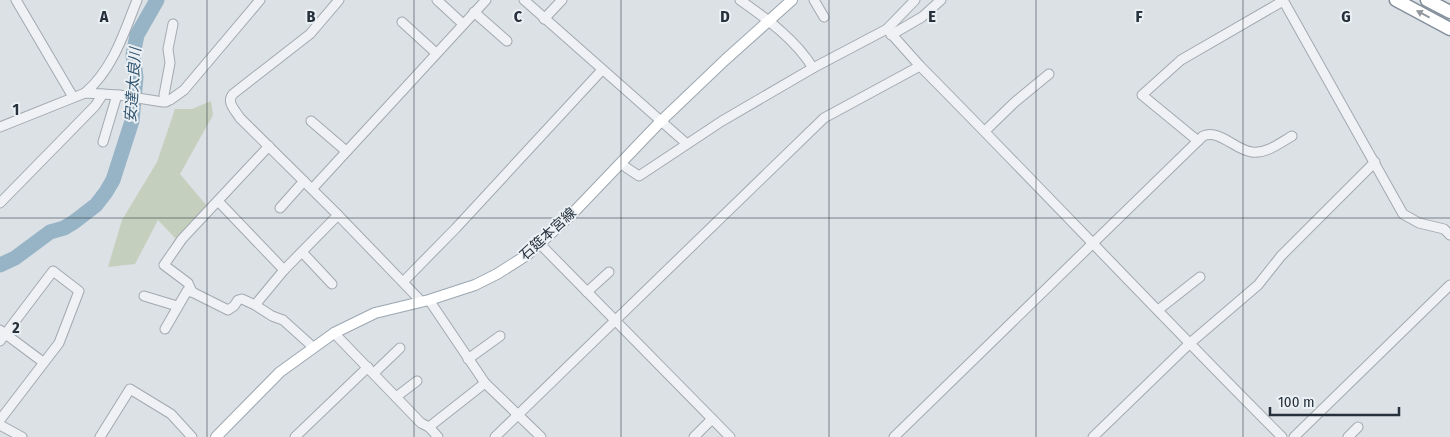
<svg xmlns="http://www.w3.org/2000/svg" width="1450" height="437" viewBox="0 0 1450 437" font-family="'Fira Sans Condensed','Noto Sans JP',sans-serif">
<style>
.green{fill:#c4d0bd}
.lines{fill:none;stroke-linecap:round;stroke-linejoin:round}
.river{stroke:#97b3c6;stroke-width:15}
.minor-casing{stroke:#a2a9b0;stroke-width:11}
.major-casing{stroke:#9ca7b1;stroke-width:12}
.highway-casing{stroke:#84909c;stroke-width:15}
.minor{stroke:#eff1f4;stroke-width:9}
.major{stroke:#fff;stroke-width:10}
.highway{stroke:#fff;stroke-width:12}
.oneway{fill:#92989e}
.grid{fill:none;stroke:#26313c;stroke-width:1;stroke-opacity:0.55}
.labels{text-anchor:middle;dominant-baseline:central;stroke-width:4;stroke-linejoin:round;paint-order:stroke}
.street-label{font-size:14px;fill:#26313c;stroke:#ebf0f4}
.water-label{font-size:15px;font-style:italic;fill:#32546e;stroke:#ebf0f4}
.grid-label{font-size:16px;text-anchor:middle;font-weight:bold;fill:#26313c;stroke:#ebf0f4;stroke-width:4;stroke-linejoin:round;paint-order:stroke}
</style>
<rect width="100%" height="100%" fill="#dce1e6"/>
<path class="green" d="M211,101L213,115L180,174L207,206L176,239L158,220L135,264L108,267L122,220L157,162L175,109H192Z"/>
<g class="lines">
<path class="river" d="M0,265L15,258L50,232L64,228L74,222L96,205L106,192L113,180L132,121L136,77L133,55L137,35L157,0"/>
<g class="minor-casing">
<g id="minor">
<path d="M16,0L73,97"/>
<path d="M339,0L310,34L233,94C226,102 235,110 240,118L338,215L421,301"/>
<path d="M437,0L463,24"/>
<path d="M524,0L687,144"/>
<path d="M740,0C767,19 796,40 813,68"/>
<path d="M814,0L824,17"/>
<path d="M1283,0L1403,214L1419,223L1444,229L1450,235"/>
<path d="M474,12L507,41"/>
<path d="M544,19L562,0"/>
<path d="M402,22L436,53"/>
<path d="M887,29L920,66C1042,189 1160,315 1282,437"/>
<path d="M891,35L922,17L941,0"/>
<path d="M85,93C113,69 124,33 137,0"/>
<path d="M166,102L164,95L170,63L168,49L173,24"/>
<path d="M311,121L346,151"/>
<path d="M0,127L85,93L119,95L163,102L170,100L184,90L260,0"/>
<path d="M985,131L1015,102L1049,74"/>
<path d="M1198,141L1142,95L1181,60L1283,1"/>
<path d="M103,142L117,95"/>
<path d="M621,164L639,176L722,121L813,68L887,29L915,0"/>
<path d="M312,189L486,0"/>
<path d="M218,201L284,270"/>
<path d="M0,203L95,106L103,94"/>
<path d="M280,208L304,181"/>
<path d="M540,244L730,437"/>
<path d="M302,252L332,284"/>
<path d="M403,282L456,228L602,70"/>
<path d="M192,292L188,283L164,265L182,239L269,146"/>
<path d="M587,292L609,272"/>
<path d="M144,296L177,306"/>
<path d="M429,300L485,383L541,437"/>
<path d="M1158,310L1200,277"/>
<path d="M165,329L187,291L192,292L228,310L234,306L238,300L242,299L255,305"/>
<path d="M0,330L43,362"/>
<path d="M334,333L421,423L429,427L485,383"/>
<path d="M0,341L53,271L79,291L59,343L0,420"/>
<path d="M313,347L283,320L272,316L255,305L284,270L338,215"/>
<path d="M468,359L500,336"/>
<path d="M374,373L400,348"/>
<path d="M396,397L417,381"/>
<path d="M0,425L22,437"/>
<path d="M429,427L438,437"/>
<path d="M100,437L130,389L171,414L192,437"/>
<path d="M295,437L368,367"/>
<path d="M495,437L824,118L920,66"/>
<path d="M694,437L712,419"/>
<path d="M894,437L1203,136C1220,129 1235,150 1252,152C1266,154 1280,143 1292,136"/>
<path d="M1093,437L1189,344L1258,285L1281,256L1375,162"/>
<path d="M1294,437L1450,285"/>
<path d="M1348,437L1358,427"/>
</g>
</g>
<g class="major-casing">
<path id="major" d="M216,437L280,372L334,333L375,313L429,300L475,285L497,274L527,255L571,215L660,122L725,60L792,0"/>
</g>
<g class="highway-casing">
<g id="highway">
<path d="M1396,0L1450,29"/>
<path d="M1427,0L1450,12"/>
</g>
</g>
<use href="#minor" class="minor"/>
<use href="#major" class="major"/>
<use href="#highway" class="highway"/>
</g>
<defs><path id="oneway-solid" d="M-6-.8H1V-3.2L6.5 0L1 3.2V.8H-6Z" transform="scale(1.25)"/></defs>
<use class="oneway" href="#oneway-solid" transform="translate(1423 14) rotate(-152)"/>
<path class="grid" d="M207,0V437M414,0V437M621,0V437M829,0V437M1036,0V437M1243,0V437M0,218H1450"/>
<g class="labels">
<g class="street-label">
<text transform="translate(548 234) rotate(-42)">石筵本宮線</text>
</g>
<g class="water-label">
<text transform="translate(133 85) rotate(-86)">安達太良川</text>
</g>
</g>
<g class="grid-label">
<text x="104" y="22">A</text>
<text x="311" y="22">B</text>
<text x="518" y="22">C</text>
<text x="725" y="22">D</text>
<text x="932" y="22">E</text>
<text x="1139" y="22">F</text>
<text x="1346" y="22">G</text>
<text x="16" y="115">1</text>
<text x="16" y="333">2</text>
</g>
<path d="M1270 407v8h129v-8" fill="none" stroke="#26313c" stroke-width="2.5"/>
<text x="1278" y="407" font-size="15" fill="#26313c" stroke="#ebf0f4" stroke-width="4" paint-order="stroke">100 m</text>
</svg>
